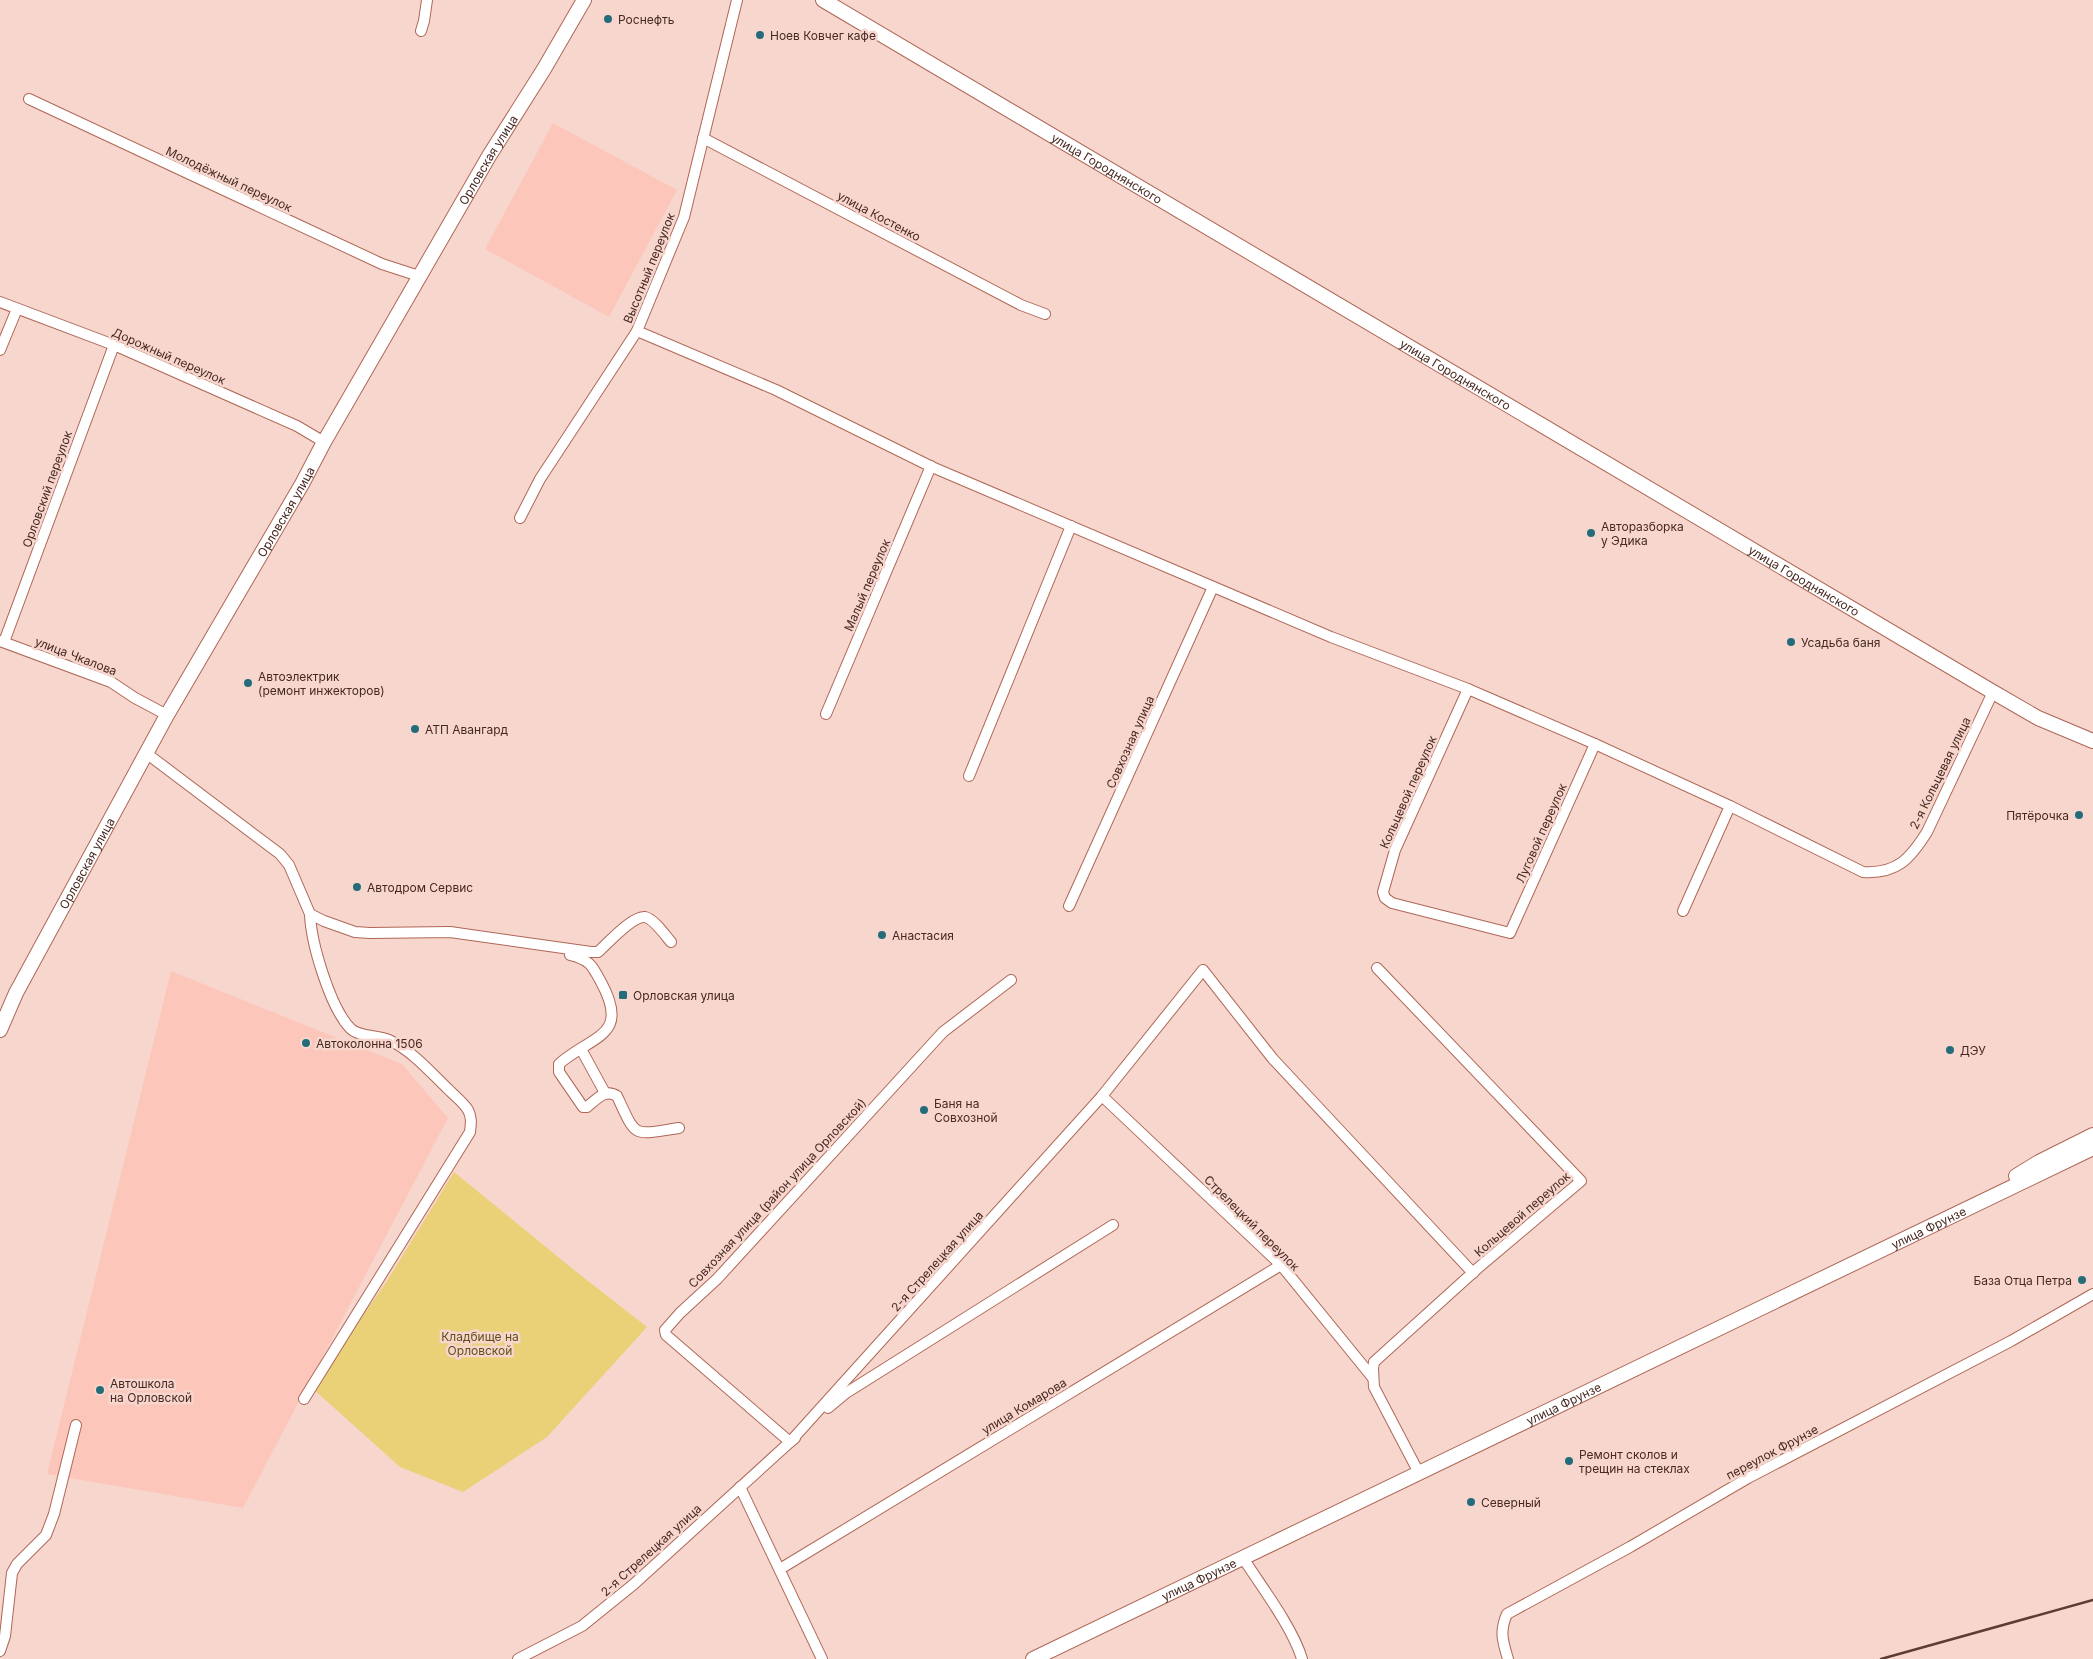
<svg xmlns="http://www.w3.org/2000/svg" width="2093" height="1659" viewBox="0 0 2093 1659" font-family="Inter,sans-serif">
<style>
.built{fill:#fcc7ba}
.green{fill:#ead077}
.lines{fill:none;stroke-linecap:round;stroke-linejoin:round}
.street-casing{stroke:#af6756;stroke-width:12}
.secondary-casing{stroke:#af6756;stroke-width:16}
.street{stroke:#fff;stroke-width:10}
.secondary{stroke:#fff;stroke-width:14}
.rail{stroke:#5c3c35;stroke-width:2.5}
.poi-dot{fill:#256c7a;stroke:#f7d6ce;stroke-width:2}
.labels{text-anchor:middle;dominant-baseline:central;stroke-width:5;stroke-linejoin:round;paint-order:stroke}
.poi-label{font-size:12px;fill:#472821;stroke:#f7d6ce;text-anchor:start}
.street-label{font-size:12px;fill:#472821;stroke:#f7d6ce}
.park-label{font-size:12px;fill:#5e4f18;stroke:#f7d6ce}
</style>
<rect width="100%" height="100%" fill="#f7d6ce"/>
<g class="built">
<path d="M553,123L677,190L609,317L485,249Z"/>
<path d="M171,971L402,1064L448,1118L243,1508L47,1474Z"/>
</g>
<path class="green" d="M454,1172L574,1270L647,1327L547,1437L463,1492L400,1467L312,1388L387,1281Z"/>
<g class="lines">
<g class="street-casing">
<g id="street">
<path d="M421,31L424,21L427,0"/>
<path d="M29,99L382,264L419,276"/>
<path d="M703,138L1021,305L1045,314"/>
<path d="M0,302L114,345L297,426L324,442"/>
<path d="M637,331L776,390L932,467L1331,637L1468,689L1595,744L1730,806L1863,872C1897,874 1910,859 1927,832L1993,692"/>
<path d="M0,350L17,309"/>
<path d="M520,518L540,479L637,331L684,217L737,0"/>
<path d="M0,641L111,682L135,698L167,715"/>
<path d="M4,642L114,345"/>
<path d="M1468,689L1395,850L1383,892L1385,898L1392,903L1510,933L1595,744"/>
<path d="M826,714L931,466"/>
<path d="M146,753L280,854L289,865L310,914L324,921L355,932L370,933L450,932L591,952H598C607,944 633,915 645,917C654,919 665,935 671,942"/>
<path d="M969,776L1071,526"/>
<path d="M1069,906L1213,587"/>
<path d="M1683,911L1730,806"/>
<path d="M570,955C590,960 592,965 601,982C631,1037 592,1035 559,1064V1072L583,1107H587C596,1100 605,1088 617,1096C637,1139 632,1135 679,1128"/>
<path d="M1377,968L1581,1181L1478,1268L1374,1362L1373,1369L1374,1387L1419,1473"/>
<path d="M581,1049L605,1093"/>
<path d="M1102,1096L1281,1265L1373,1378"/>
<path d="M304,1399L470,1132C471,1124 472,1117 468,1110C464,1103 456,1097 450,1091C431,1073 413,1051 389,1040C377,1035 358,1037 350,1028C330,1007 311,943 310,914"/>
<path d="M828,1408L846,1393L1113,1225"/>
<path d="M795,1438L790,1442L666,1335L665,1330L680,1313L717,1279L943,1032L1011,980"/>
<path d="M740,1487L822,1659"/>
<path d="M1243,1558C1261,1586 1293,1628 1302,1659"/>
<path d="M780,1569L1281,1265"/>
<path d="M0,1651L5,1636L12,1573L17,1564L46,1535L54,1514L76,1425"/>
<path d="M518,1659L582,1626L634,1584L790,1442L1102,1096L1203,970L1273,1059L1473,1273"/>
<path d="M1508,1659C1503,1642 1499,1632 1507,1614L1630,1547L1748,1478L2011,1341L2093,1294"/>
</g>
</g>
<g class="secondary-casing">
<g id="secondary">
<path id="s1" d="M823,0L1993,692L2038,718L2093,741"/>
<path id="s2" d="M0,1030L16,993L167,715L302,484L324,442L489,156L544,69L584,0"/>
<path d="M2016,1176L2039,1162L2093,1135"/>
<path id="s3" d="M1033,1659L2093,1148"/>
</g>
</g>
<use href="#street" class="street"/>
<use href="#secondary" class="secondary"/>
<path class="rail" d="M1881,1659L2093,1600"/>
</g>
<g class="poi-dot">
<circle cx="608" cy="19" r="5"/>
<circle cx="760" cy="35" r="5"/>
<circle cx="1591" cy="533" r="5"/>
<circle cx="1791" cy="642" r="5"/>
<circle cx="248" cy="683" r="5"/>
<circle cx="415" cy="729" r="5"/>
<circle cx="2079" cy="815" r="5"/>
<circle cx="357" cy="887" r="5"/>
<circle cx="882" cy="935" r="5"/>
<rect x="618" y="990" width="10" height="10" rx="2.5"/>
<circle cx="306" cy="1043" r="5"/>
<circle cx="1950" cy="1050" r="5"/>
<circle cx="924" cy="1110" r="5"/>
<circle cx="2082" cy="1280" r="5"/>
<circle cx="100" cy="1390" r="5"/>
<circle cx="1569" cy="1461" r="5"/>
<circle cx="1471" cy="1502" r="5"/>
</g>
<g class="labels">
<g class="poi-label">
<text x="618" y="19">Роснефть</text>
<text x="770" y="35">Ноев Ковчег кафе</text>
<text x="1601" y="526">Авторазборка<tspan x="1601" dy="14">у Эдика</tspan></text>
<text x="1801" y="642">Усадьба баня</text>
<text x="258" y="676">Автоэлектрик<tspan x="258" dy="14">(ремонт инжекторов)</tspan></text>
<text x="425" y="729">АТП Авангард</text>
<text x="2069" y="815" text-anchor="end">Пятёрочка</text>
<text x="367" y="887">Автодром Сервис</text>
<text x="892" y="935">Анастасия</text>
<text x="633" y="995">Орловская улица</text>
<text x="316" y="1043">Автоколонна 1506</text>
<text x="1960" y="1050">ДЭУ</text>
<text x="934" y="1103">Баня на<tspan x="934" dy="14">Совхозной</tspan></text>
<text x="2072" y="1280" text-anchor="end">База Отца Петра</text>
<text x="110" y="1383">Автошкола<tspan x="110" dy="14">на Орловской</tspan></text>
<text x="1579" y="1454">Ремонт сколов и<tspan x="1579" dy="14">трещин на стеклах</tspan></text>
<text x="1481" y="1502">Северный</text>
</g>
<g class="street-label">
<text stroke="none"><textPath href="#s2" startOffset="998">Орловская улица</textPath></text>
<text stroke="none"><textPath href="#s1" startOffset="330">улица Городнянского</textPath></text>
<text transform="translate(229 179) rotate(25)">Молодёжный переулок</text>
<text transform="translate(879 216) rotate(28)">улица Костенко</text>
<text transform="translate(649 268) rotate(-68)">Высотный переулок</text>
<text transform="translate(169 356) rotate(24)">Дорожный переулок</text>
<text stroke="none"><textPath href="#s1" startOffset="735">улица Городнянского</textPath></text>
<text transform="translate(47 489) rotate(-70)">Орловский переулок</text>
<text stroke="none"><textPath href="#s2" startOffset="592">Орловская улица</textPath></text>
<text stroke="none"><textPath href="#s1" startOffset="1140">улица Городнянского</textPath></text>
<text transform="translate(867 585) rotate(-67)">Малый переулок</text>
<text transform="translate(76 656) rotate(21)">улица Чкалова</text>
<text transform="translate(1130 742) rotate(-66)">Совхозная улица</text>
<text transform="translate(1940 773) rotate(-64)">2-я Кольцевая улица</text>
<text transform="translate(1408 792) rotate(-66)">Кольцевой переулок</text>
<text transform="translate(1541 833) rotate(-66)">Луговой переулок</text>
<text stroke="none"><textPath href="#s2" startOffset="188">Орловская улица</textPath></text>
<text transform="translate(777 1193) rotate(-47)">Совхозная улица (район улица Орловской)</text>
<text transform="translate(1522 1214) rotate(-41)">Кольцевой переулок</text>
<text transform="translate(1252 1223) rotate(45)">Стрелецкий переулок</text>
<text stroke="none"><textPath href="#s3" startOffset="994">улица Фрунзе</textPath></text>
<text transform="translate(937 1261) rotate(-48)">2-я Стрелецкая улица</text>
<text stroke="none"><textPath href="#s3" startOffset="589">улица Фрунзе</textPath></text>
<text transform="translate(1024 1406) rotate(-31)">улица Комарова</text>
<text transform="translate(1772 1452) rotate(-28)">переулок Фрунзе</text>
<text transform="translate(651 1550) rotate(-42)">2-я Стрелецкая улица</text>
<text stroke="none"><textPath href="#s3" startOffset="184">улица Фрунзе</textPath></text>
</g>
<g class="park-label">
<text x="480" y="1336">Кладбище на<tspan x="480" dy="14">Орловской</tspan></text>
</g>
</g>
</svg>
